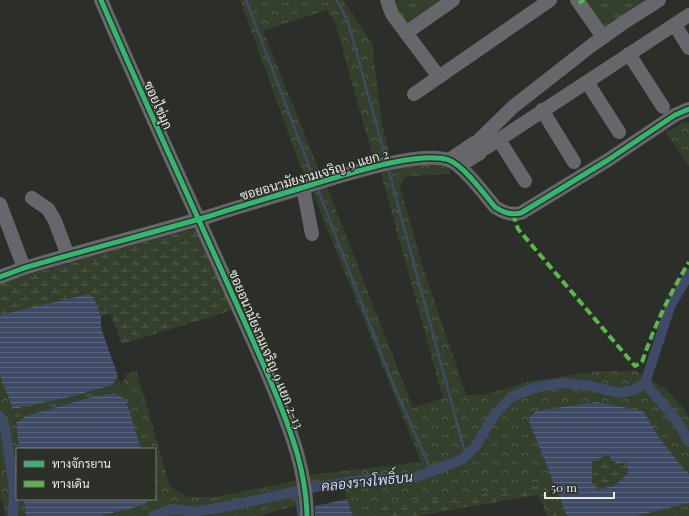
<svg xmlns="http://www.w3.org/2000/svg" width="689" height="516" viewBox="0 0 689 516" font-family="'Playfair Display',Sarabun,serif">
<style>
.grass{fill:url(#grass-tufts)}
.forest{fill:url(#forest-crowns)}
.wetland{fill:url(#wetland-marsh)}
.water{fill:url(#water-rules);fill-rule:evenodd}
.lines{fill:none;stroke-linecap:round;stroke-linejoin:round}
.stream{stroke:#3f4b66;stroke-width:2.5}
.canal{stroke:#3f4b66;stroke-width:10}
.minor{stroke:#65676a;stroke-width:14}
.quiet{stroke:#58b947;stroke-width:4;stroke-dasharray:8 4;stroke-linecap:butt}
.cycleway-casing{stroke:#2c3028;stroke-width:8}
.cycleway{stroke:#33b770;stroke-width:5}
.labels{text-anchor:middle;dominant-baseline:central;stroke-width:3;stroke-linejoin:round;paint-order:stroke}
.street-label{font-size:13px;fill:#e7eae5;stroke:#2c3028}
.water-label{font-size:14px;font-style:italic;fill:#ccdbfe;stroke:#2c3028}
</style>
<defs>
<pattern id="grass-tufts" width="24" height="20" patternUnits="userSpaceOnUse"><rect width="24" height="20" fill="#35402c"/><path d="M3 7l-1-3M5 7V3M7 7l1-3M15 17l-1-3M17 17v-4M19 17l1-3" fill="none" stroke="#525c4a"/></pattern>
<pattern id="forest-crowns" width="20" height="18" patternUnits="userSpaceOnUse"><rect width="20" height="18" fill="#35402c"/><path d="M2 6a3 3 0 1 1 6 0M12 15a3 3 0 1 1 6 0" fill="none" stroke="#525c4a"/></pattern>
<pattern id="wetland-marsh" width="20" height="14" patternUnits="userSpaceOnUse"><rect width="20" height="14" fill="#35402c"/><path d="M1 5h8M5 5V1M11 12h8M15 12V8" fill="none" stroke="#525c4a"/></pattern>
<pattern id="water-rules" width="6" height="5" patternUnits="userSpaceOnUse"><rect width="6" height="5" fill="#3f4b66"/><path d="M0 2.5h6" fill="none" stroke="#5b657c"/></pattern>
</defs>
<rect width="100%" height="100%" fill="#2c2e2a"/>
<g class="grass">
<path d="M393,0H445L407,26Z"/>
<path d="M585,0H652L606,29Z"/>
<path d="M118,376L126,400L115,393L92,397L26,416L16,423L13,409L70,397L112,385Z"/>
</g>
<g class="forest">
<path d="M240,0H343L372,43L381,119L390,158H373L335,22L327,10L263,31L321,175L306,181Z"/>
<path d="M684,122L689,123V166L666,133Z"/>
<path d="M431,162L449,167L450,174L425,175L405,177L400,186L422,264L466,395L487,394L530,381L601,371H636L666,389L683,408L689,417V475L661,440L643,411L528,419L567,516H558L541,486L405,503L379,500L380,516H353L343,486L303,494L304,503L258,516H100L144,505L151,499H155V449H141L121,387L126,374L137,372L170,487L188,497H214L300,480L309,475L421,462L313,193L327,187L413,408L443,398L381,174L382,169Z"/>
<path d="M0,376L12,404L17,433L19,449H17V499H24L26,516H5L3,501L0,499Z"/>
<path d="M689,503V516H636Z"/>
</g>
<g class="wetland">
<path d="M197,228L233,310L122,344L110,313L101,316L94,298L89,294L0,315V283L100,254Z"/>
<path d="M608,455L626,462L628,473L615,485L596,490L592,482V461Z"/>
<path d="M541,486L558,516H548L538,495L417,516H380L379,500L405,503Z"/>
</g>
<g class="water">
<path d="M89,294L94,298L101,316V328L118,376L112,385L70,397L13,409L0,376V315Z"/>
<path d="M115,393L126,400L141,449H19L16,423L26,416L92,397Z"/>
<path d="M596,402L643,411L661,440L689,475V503L636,516H567L528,419L536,411ZM608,455L617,464L626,462L628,473L615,485L597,490L592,482V461Z"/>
<path d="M24,499H151L144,505L100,516H26Z"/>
<path d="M347,499L353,516H315V506Z"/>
</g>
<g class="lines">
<g class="stream">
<path d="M246,0L314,179"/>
<path d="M337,0L348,22L385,156"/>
<path d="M389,172L466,456"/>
<path d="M317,187L390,377L432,472"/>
<path d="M295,491L299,516"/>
</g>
<g class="canal">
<path d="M645,383L677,421L689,442"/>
<path d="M0,416L5,427L14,488L13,516"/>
<path d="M153,516L173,509L194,512L234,505L321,486L376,478L400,480L422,475L463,459L476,446L492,418L511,397L537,387L563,383L590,386L619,393L634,390L645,383L670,307L689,274"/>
</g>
<g class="minor">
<path d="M101,0C142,96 186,191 229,287C245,323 262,360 277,397C293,437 306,473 307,516"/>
<path d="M387,0L392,14L439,77"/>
<path d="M577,0L603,37"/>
<path d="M675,25L689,48"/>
<path d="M406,33L453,0"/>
<path d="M629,54L663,107"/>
<path d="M587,82L619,132"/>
<path d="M414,94L550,0"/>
<path d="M542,110L574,162"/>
<path d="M480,139L514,106L592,45L626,21L659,0"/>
<path d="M499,140L525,181"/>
<path d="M486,148L689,15"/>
<path d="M449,160L474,143"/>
<path d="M459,166L480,153"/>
<path d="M303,187L312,234"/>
<path d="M32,198L48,209L55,221L68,256"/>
<path d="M0,204L24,268"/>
<path d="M0,277L24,268C85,250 148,234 210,216C244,205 279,195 314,184C345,175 419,150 449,160C464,166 485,195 495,207C504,213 511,215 521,213L608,160L675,115L689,109"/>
</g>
<g class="quiet">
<path d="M579,3L584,0"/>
<path d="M513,214L518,229L635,366L642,362C654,327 670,293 689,262"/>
</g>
<g class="cycleway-casing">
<g id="cycleway">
<path d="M101,0C142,96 186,191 229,287C245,323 262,360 277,397C293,437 306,473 307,516"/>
<path d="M0,277L24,268C85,250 148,234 210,216C244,205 279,195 314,184C345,175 419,150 449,160C464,166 485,195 495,207C504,213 511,215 521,213L608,160L675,115L689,109"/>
</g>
</g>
<use href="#cycleway" class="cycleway"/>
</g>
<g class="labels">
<g class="street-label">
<text transform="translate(159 105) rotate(66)">ซอยไข่มุก</text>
<text transform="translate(314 174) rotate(-16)">ซอยอนามัยงามเจริญ 9 แยก 2</text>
<text transform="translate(267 349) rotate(67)">ซอยอนามัยงามเจริญ 9 แยก 2-13</text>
</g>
<g class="water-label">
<text transform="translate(367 481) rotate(-6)">คลองรางโพธิ์บน</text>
</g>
</g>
<rect x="16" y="448" width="140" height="52" fill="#2c3028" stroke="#777a74"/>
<rect x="24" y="461" width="20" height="6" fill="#33b770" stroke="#777a74"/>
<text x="52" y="468" font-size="12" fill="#e7eae5">ทางจักรยาน</text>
<rect x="24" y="481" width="20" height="6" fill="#58b947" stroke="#777a74"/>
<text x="52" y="488" font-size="12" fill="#e7eae5">ทางเดิน</text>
<path d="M545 492v6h69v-6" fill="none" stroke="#e7eae5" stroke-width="2"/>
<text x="551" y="492" font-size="12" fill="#e7eae5" stroke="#2c3028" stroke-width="3" paint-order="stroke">50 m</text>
</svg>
